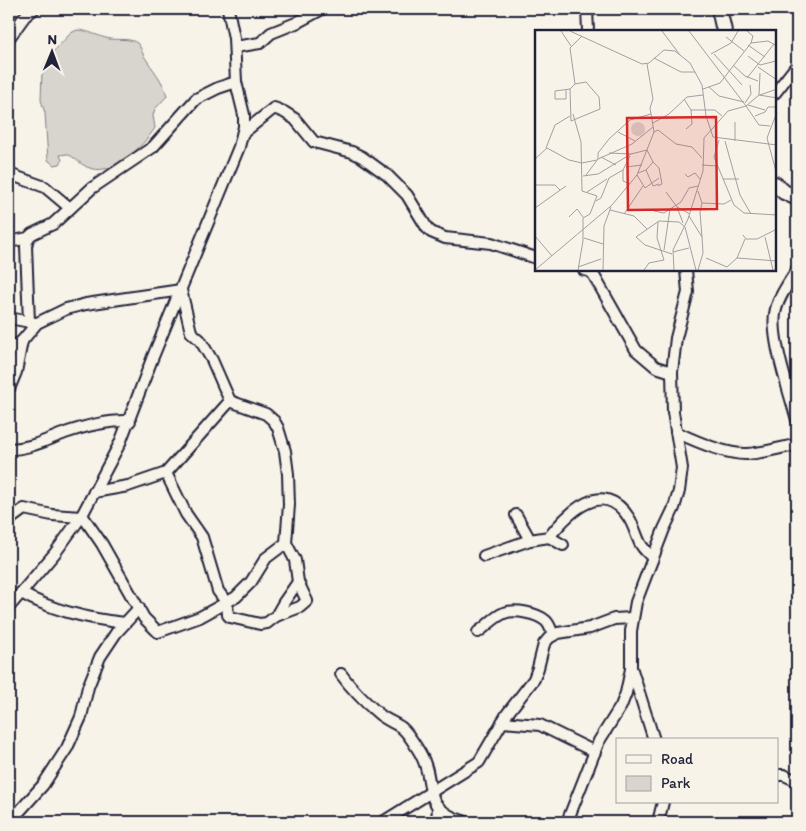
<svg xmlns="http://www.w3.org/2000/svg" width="806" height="831" viewBox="0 0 806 831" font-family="Itim,sans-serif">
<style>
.green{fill:#d8d5cf;stroke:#7d7c85}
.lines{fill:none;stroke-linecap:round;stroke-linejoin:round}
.minor-casing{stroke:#22223b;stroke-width:14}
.major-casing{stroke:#22223b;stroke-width:18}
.minor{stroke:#f7f3e8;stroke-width:10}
.major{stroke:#f7f3e8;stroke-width:14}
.inset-road{fill:none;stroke:#a29fa3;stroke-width:1}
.view{fill:#d62828;fill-opacity:0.15;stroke:#d62828;stroke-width:2.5}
.inset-edge{fill:none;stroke:#22223b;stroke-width:2.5}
</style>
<rect width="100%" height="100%" fill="#f7f3e8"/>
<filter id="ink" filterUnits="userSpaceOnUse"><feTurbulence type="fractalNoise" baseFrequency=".02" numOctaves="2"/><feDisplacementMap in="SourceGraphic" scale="10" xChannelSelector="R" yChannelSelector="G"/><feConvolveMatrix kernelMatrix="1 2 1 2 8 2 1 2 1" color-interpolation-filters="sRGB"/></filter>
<g filter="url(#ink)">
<path class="green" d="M77,30C88,30 99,37 110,39C118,40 131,38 137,43C141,46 141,51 144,56C152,69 163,80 167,96L155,109L153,115L155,128C143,146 112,179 87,167C80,164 75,157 67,154L60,155L62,160L60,164L54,165L48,160L45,113L41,100L42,72L48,58L53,52L71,33Z"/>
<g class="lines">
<g class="minor-casing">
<g id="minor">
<path d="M587,9L588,31"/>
<path d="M9,38L25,16L34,9"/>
<path d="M235,47L260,43L271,33L296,23L322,9"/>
<path d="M775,93L797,65"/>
<path d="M243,133L274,108L284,112L295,119L314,142L352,152L362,157L387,175L407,195L427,228L431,232L445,238L491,243L536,258"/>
<path d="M9,174L45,187L70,208"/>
<path d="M28,238L26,246L29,322"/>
<path d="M9,242L28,238L32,234L53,224L92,188L153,147L196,99L218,88L236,82"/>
<path d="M797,269C790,282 777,298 775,314C771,340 790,394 797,420"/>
<path d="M584,270L589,271L593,274L636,350L656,367L672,372"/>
<path d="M9,318L35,323"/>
<path d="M9,350L22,341L37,323L66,309L86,304L181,290L191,332L200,340L212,360L230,401L166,473L128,486L94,492"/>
<path d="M9,389L16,372L22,341"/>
<path d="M230,401L266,414L274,421L278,428L285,451L288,474L289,505L286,543L295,560L298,582L307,601L300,607L276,616"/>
<path d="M676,432C695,441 726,455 747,454C764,453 781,447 797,445"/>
<path d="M9,449C30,449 46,440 65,433C85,426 108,420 130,421"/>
<path d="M166,473L186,514L202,537L218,591L227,603L228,615L230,617L260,624L267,623L276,616L284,602L298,582"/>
<path d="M82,515L102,544L144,618L158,632L200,617L236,597L251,582L266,558L286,543"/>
<path d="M516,515L530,540L549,537C568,513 603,477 629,518C634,526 636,535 640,543C643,549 648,553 653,558"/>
<path d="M9,520L24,509L52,515L81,517"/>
<path d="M549,537L563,545"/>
<path d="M484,556L530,540"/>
<path d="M21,593C53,611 89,619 125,623"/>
<path d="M9,607L55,553L81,517L120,443L152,359L239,147L244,127V115L236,82L234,38L228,9"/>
<path d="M478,632C487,626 494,617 504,613C515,609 537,613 546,621C550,625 551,630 553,635"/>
<path d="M632,670L654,740"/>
<path d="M341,674C351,688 366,703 379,714C386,720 395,723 402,728C409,734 415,745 420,753C438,783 417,808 466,822"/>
<path d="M502,722L540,725L595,752"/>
<path d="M777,775H784L797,781"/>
<path d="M10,822L43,785L67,748L81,717L88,687L100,657L116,633L139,608"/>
<path d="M383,822L479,762L507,714L534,679L538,668L544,644L549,638L558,633L590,628L614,619L632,618"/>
<path d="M437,822L438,807"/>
<path d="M567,822L599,741L621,706L626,693L631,669V631L636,602L664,529L674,508L679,491L682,468L673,412L672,372L676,338L688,292L686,270"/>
<path d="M658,822L663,802"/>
</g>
</g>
<g class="major-casing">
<g id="major">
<path d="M719,9L724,31"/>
<path d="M775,184L784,192L797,198"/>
</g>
</g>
<use href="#minor" class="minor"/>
<use href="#major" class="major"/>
</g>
</g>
<g transform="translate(535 30)">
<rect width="241" height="241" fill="#f7f3e8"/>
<path d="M96 99a7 7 0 1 1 14 0a7 7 0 1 1-14 0Z" fill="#d8d5cf"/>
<path class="inset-road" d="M26,1L36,16M35,1L107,34L114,33L129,20L140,21L155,33L167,55L171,86L178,107L242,115M127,1L145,25M212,1L218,6L216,13M191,7L209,21M213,15L230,27M176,24L196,13L203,1M179,24L207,55M213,26L225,35L241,31M119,28L146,42H160M198,35L210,46L223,51M223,37L242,50M225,43L224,65L211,76L224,95L235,96M212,48L239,14M51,52L64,67L65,79L36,91L35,59L40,54ZM40,54L35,18L47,6M174,57L184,66L209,72M168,59L185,53L216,13L233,11L242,16M31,60V69H20V61L35,59M224,65L242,68M225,65L242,59M149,69L156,80L157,94L151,99M210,73L216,64L215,55M213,75L230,80M156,80H180L187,86M242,82L232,108L242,145M38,84L46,112L47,161L62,166L55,184L48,188V211L43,240M220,86L230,82L233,77H242M118,93L134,84L152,67L168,65M83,102L100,111M119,102L123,100L141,114L157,117L167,128M184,110L179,127L199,175L209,183L242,185M190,111L205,165L216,184M200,111V92M11,118L20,95L35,86M74,123L96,124M95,126L88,140V151L95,154M66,127L81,135M0,129L12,118L34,130L47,133L62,130M63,129V123L74,109L95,90L116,84M118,132L124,138L127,154L123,156M167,135L182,136M91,137L107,135M111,140L118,156L124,154M150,144L153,147L160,143L165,149M51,145L63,129L97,114L118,97M102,145L110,158L124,148M48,146L63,144L96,124L112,120L118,132L111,140L103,143M188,149H204M0,155H20L25,160M163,161L167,173L165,182L167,207M52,162L72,149M131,162L142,177L155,184M61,171L66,168L74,148L88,140M167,173L189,174L196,170M142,177L148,193M0,178L31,156M75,180L99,186L112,199M119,181L129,183L146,172L154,158L163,156M89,184L108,156M154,186L167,207L168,223L163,240M34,187L42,179L48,187M150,197L161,240M208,205L211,209H222L242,199M0,206L17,226M230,207L238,240M49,208L68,214M129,220L135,179M138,222L154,218M137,224L110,215L101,207L124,191L144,192L150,197M171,228L192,237L202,228L242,231M202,228L210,209M43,237L66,229M0,240L77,175L102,145L119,102L115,78L118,69L112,34M68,240L69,196L76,177M109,240L114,233L129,230L122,208L123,192M139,240L138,220L153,189L168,141L169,108L193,81L211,76L154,1"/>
<path class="view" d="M181,87L182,179L93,180L92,88Z"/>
<rect width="241" height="241" class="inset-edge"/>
</g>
<rect width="806" height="831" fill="none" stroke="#f7f3e8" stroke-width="30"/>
<rect x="15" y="15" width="776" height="801" fill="none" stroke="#22223b" stroke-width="2" filter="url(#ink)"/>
<rect x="616" y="738" width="162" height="65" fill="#f7f3e8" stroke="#a29fa3"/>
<rect x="626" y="755" width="25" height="8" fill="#f7f3e8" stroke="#a29fa3"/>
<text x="661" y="764" font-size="15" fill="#22223b">Road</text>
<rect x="626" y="776" width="25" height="15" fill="#d8d5cf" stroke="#a29fa3"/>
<text x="661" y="788" font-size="15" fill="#22223b">Park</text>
<g transform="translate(52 52) rotate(1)" stroke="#f7f3e8" stroke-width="4" paint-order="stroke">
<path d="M0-4L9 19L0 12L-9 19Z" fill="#22223b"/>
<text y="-8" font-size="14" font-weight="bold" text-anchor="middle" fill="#22223b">N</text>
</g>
</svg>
